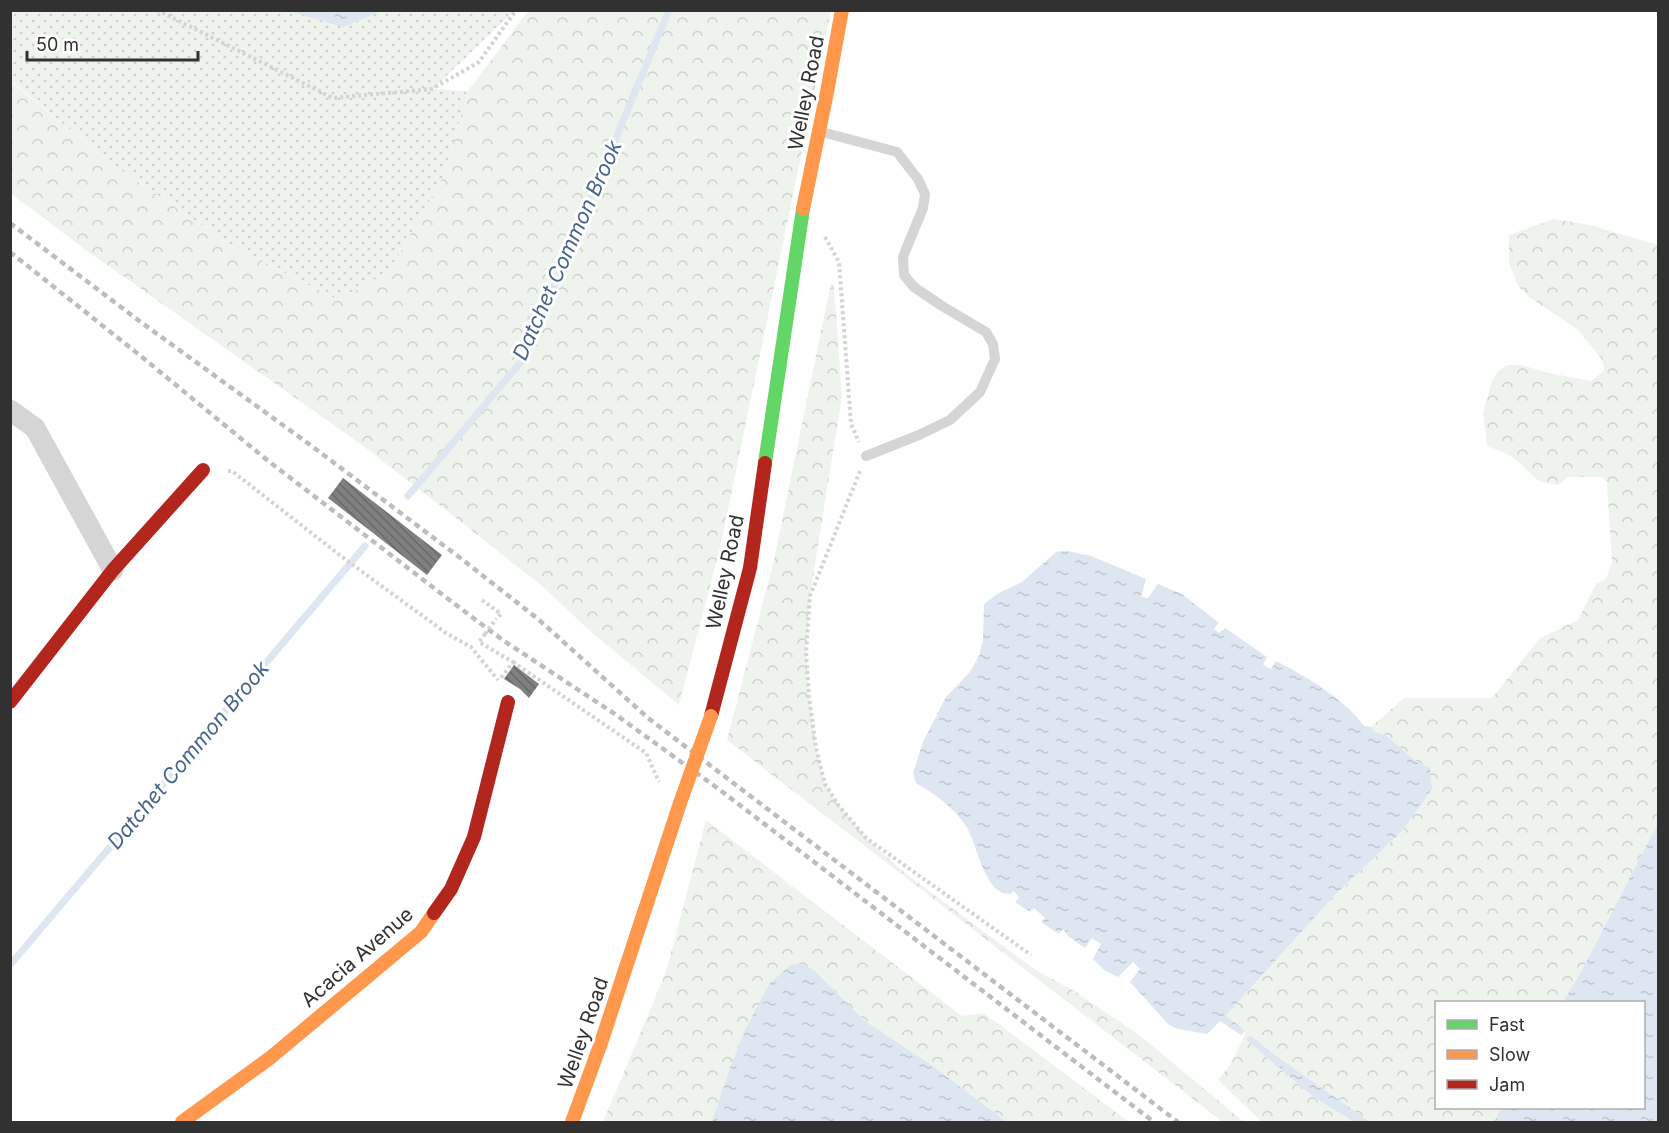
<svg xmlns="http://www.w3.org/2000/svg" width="1669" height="1133" viewBox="0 0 1669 1133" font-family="Inter,sans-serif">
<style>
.grass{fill:url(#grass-dots)}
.forest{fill:url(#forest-crowns)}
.water{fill:url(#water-ripples)}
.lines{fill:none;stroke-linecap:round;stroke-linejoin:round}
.stream{stroke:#dde6f1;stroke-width:7}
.building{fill:url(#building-back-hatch)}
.path{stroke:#d4d4d4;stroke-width:4;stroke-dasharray:3 3;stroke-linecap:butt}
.lane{stroke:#d5d5d5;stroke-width:10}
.street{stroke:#d5d5d5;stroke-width:21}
.fast{stroke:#63d668;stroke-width:14}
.slow{stroke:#ff974d;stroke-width:14}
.jam{stroke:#b3261e;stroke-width:14}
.rail{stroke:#bdbdbd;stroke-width:4.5;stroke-dasharray:6 4.5;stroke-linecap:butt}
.path-bridge{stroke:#d4d4d4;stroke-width:4;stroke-dasharray:3 3;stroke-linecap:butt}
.slow-bridge{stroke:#ff974d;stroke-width:14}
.labels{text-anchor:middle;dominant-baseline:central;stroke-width:6;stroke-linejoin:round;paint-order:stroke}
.street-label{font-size:20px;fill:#313131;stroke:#fff}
.water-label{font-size:21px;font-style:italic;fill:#45648e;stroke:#fff}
</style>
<defs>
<pattern id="grass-dots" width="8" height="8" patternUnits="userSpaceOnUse" patternTransform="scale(1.5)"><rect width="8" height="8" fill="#eff3ed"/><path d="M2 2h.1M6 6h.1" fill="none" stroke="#cdd1cc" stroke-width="1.8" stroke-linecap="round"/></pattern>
<pattern id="forest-crowns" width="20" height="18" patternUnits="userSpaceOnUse" patternTransform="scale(1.5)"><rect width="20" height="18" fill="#eff3ed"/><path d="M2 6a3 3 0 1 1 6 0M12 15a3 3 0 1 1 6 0" fill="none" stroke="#cdd1cc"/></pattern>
<pattern id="water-ripples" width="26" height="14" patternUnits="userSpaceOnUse" patternTransform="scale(1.5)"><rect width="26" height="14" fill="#dde6f1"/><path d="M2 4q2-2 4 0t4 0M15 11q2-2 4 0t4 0" fill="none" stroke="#bec6cf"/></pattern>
<pattern id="building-back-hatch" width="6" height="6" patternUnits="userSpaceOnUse" patternTransform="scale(1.5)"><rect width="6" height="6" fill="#808080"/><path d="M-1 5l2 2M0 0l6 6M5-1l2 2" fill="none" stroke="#696969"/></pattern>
</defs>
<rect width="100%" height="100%" fill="#fff"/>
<path class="grass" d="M10,11H299L375,14L379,11H514L433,89L468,91L444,175L390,271L338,300L234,247L109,162L11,81Z"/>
<g class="forest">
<path d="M528,11H831L720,548L679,705L590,631L541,585L428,496L359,443L86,250L11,194L10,81L109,162L234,247L338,300L390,271L444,175L468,91Z"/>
<path d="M1553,219L1590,225L1658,245V823L1583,968L1563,1002H1436V1108H1501L1494,1122H1370L1275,1055L1250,1035L1246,1040L1315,1098L1354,1122H1262L1218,1080L1230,1065L1245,1035V1031L1226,1015L1336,894L1402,831L1430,768L1417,762L1386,735L1375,732L1371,727L1404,698H1492L1540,638L1578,620L1596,584L1606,579L1612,562L1607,482L1602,477H1568L1558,485C1529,481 1536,477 1518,461C1510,454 1496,450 1487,446L1483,413L1492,381L1499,371L1507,365H1521L1549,373L1591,381L1603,372L1604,366L1601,358L1577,329L1528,296L1518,286L1509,263V235Z"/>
<path d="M831,283L834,285L842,396L810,596L806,652L809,697L816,748L825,784L839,806L866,838L905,873L1034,969L1074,991L1138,1034L1244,1122H1223L727,740L774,560Z"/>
<path d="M706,820L962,1016L984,1013L1129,1122H1007L930,1064L865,1021L815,971L728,1073L712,1122H603L666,972Z"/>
</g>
<g class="water">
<path d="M289,11L379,10V11L375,14L343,27Z"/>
<path d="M1067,551L1091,556L1146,579L1141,597L1148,598L1158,584L1182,594L1219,623L1214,629L1219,633L1225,628L1267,657L1263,665L1271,669L1276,661C1304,675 1346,700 1364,726L1371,727L1375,732L1386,735L1417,762L1430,768L1432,789L1402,831L1336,894L1226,1015L1245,1031L1241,1035L1220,1021L1207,1034L1178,1029L1169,1025L1130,982L1140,969L1133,962L1118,977L1104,970L1093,959L1101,944L1092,938L1085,948L1068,936L1063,929L1059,934L1041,922L1045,918L1034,908L1030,912L1015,902L1019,898L1014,891L1010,894C1007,893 1003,894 1001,892C983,884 976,842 966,826C954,808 934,793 916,783L913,773L923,742L946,697L970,672L979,656L983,640L984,604L997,594L1022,582L1056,552Z"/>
<path d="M1658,823V1122H1494L1501,1108H1644V1002H1563L1583,968Z"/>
<path d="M792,964H803L815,971L865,1021L930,1064L1007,1122H712L728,1073L745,1030L770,983Z"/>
<path d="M1250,1035L1275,1055L1370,1122H1354L1315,1098L1246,1040Z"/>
</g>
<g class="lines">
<g class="stream">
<path d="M408,496L525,357L669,10"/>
<path d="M10,965L365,546"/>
</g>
</g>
<g class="building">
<path d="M343,478L442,555L427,575L328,498Z"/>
<path d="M514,665L539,684L529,698L520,689L504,679Z"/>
</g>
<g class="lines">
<g class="path">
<path d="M157,10L333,98L432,89L479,62L516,10"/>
<path d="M825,237L839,262L851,424L859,442"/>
<path d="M228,471H232L346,560L446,633L471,647L498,680"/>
<path d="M860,471L810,596L806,652L809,697L816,748L825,784L839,806L866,838L1031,955"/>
<path d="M482,600L501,614L496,619"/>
<path d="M485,634L479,642L513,662L501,678"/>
<path d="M513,662L646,753L659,782"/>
</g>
<path class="lane" d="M822,132L897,152L918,179L925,194L923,208L903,257L904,275L914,287L942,306L986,332L993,344L995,359L980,392L950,420L919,435L866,456"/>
<path class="street" d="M10,410L35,428L113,570"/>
<path class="fast" d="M765,463L803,209"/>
<g class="slow">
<path d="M803,209L827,92L842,10"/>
<path d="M182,1122L270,1058L421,932L434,913"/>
<path d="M572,1122L601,1043L680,803"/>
</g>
<g class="jam">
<path d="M10,702L113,570L203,470"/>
<path d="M711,716L750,568L765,463"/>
<path d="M434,913L451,889L474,837L508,702"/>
</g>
<g class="rail">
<path d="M10,223L142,323L309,444L463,560L538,619L648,718L1178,1122"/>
<path d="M10,252L142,357L267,460L460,608L504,641L612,712L720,790L1154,1122"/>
</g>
<path class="path-bridge" d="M485,634L496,619"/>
<path class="slow-bridge" d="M680,803L711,716"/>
</g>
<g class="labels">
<g class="street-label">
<text transform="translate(806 93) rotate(-79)">Welley Road</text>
<text transform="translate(725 572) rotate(-78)">Welley Road</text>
<text transform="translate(357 957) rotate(-41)">Acacia Avenue</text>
<text transform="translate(583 1033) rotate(-71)">Welley Road</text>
</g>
<g class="water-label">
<text transform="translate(567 250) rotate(-66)">Datchet Common Brook</text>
<text transform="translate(188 755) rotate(-50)">Datchet Common Brook</text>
</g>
</g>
<rect width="1669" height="1133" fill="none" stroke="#313131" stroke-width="24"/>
<rect x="1435" y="1001" width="210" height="108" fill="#ffffff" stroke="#adadad" stroke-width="1.5"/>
<rect x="1447" y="1020" width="30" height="9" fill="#63d668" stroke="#adadad" stroke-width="1.5"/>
<text x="1489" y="1031" font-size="18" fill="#313131">Fast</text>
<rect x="1447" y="1050" width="30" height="9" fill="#ff974d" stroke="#adadad" stroke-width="1.5"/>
<text x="1489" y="1061" font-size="18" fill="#313131">Slow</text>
<rect x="1447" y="1080" width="30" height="9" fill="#b3261e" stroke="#adadad" stroke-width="1.5"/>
<text x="1489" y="1091" font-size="18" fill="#313131">Jam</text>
<path d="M27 51v9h171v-9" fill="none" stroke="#313131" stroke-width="3"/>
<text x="36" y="51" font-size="18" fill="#313131" stroke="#ffffff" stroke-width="4.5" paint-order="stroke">50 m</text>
</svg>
